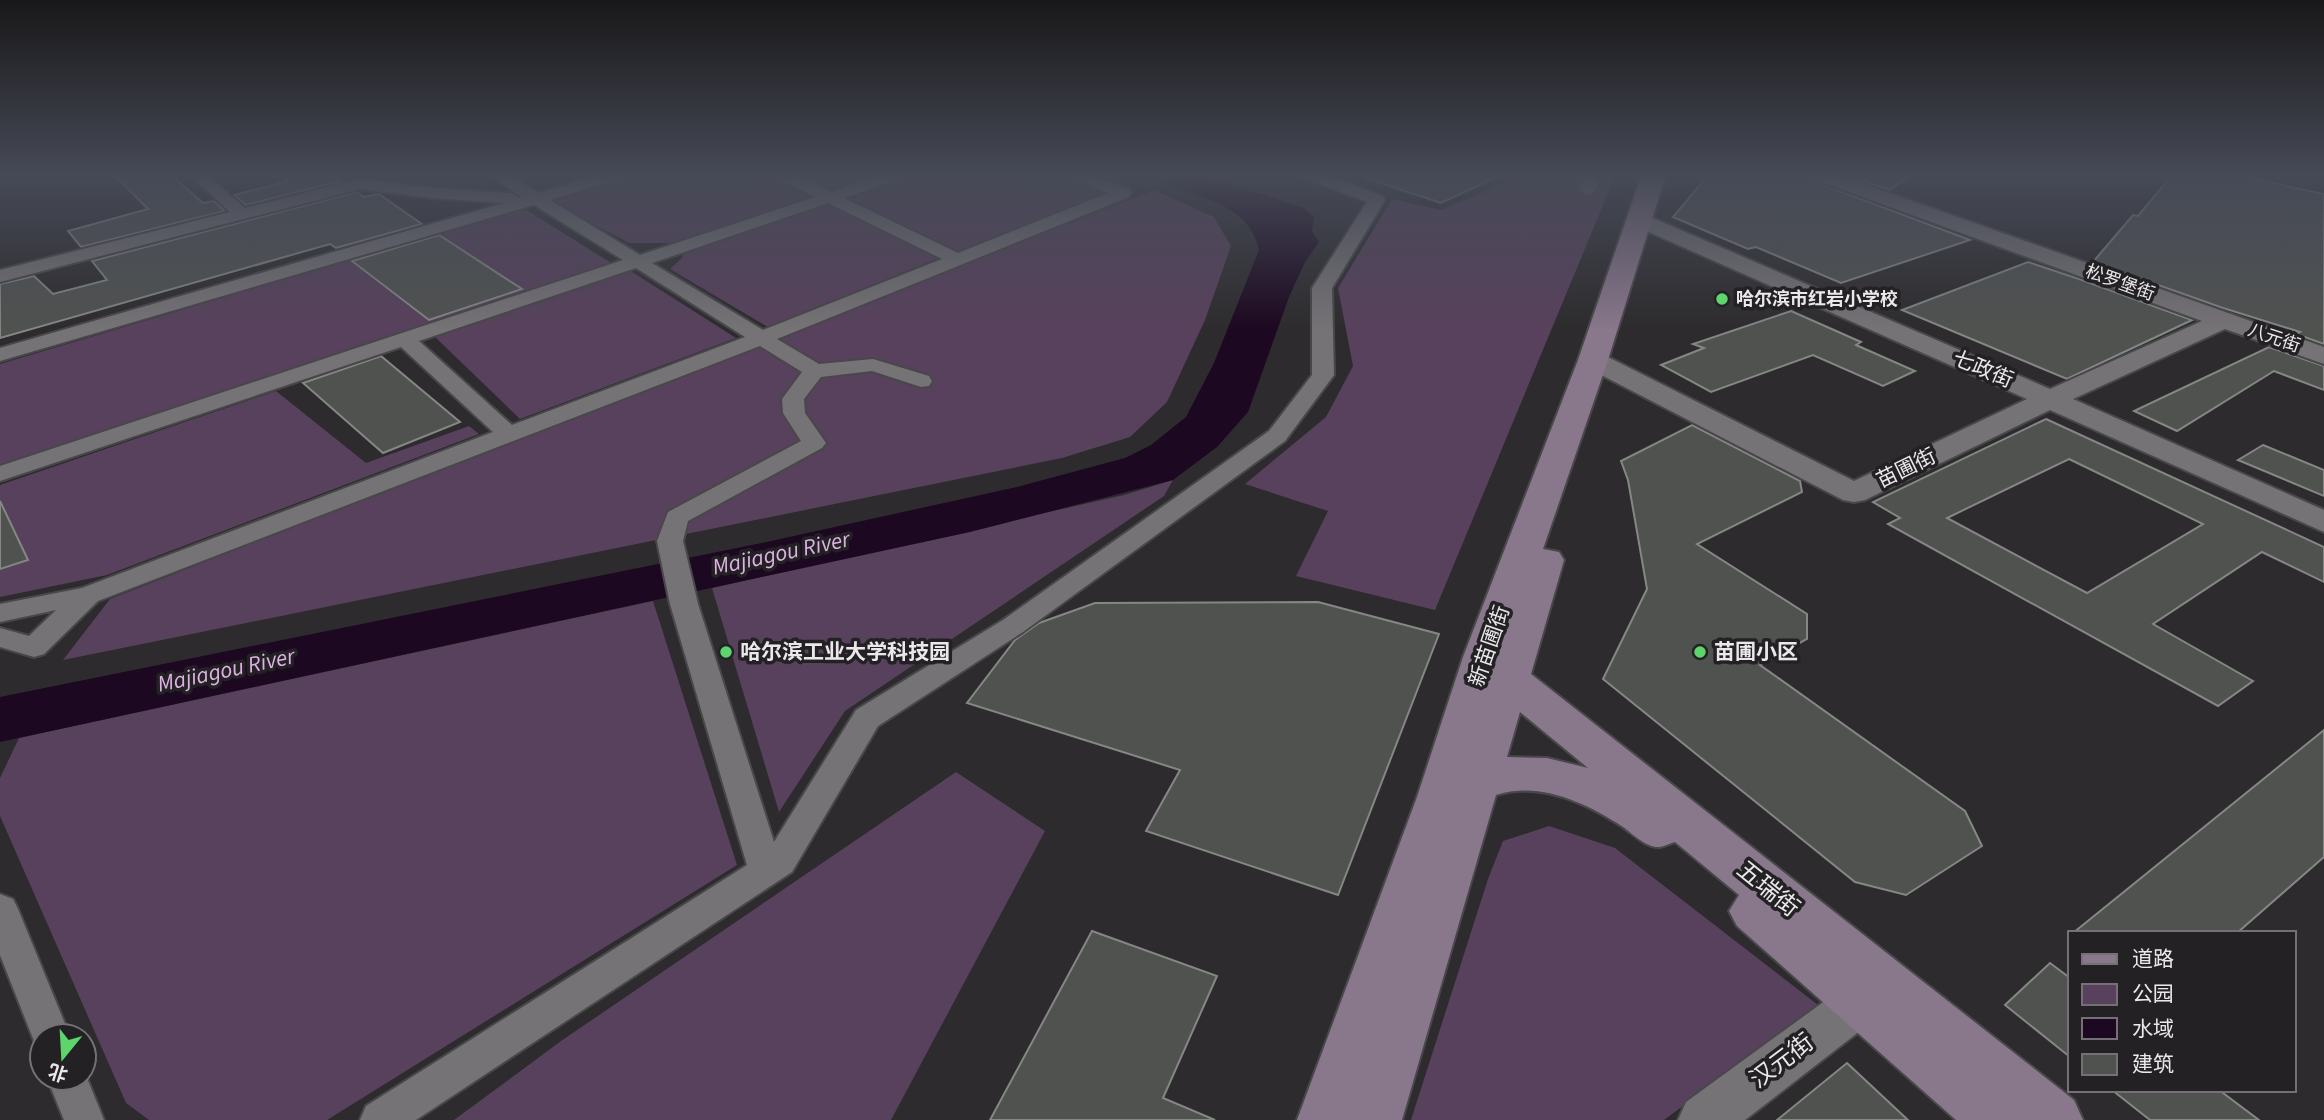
<svg xmlns="http://www.w3.org/2000/svg" width="2324" height="1120" viewBox="0 0 2324 1120" font-family="'Source Sans 3','Noto Sans SC',sans-serif">
<style>
.green{fill:#58415c}
.water{fill:#1c0820}
.building{fill:#505250;stroke:#848784;stroke-width:2;fill-rule:evenodd}
.lines{fill:none;stroke-linecap:round;stroke-linejoin:round}
.minor-casing{stroke:#484749;stroke-width:4}
.tertiary-casing{stroke:#484749;stroke-width:4}
.secondary-casing{stroke:#484749;stroke-width:4}
.minor{fill:#767376;fill-rule:evenodd}
.tertiary{fill:#767376;fill-rule:evenodd}
.secondary{fill:#89778c;fill-rule:evenodd}
.poi-dot{fill:#5dd56c;stroke:#232124;stroke-width:2.5}
.labels{text-anchor:middle;dominant-baseline:central;stroke-width:7;stroke-linejoin:round;paint-order:stroke}
.far-street-label{font-size:18px;fill:#eae8ea;stroke:#232124}
.far-poi-label{font-size:18px;font-weight:bold;fill:#eae8ea;stroke:#232124;text-anchor:start}
.street-label{font-size:21px;fill:#eae8ea;stroke:#232124}
.poi-label{font-size:21px;font-weight:bold;fill:#eae8ea;stroke:#232124;text-anchor:start}
.water-label{font-size:23px;font-style:italic;fill:#deb2e5;stroke:#232124}
.near-street-label{font-size:24px;fill:#eae8ea;stroke:#232124}
</style>
<rect width="100%" height="100%" fill="#2d2b2d"/>
<g class="green">
<path d="M630,174H772L819,196L679,243H629L544,198Z"/>
<path d="M792,174H891L832,193Z"/>
<path d="M910,174H1062L1110,192L957,254L839,197Z"/>
<path d="M1527,174H1616L1435,610L1296,576L1328,511L1245,484L1326,417L1353,366L1338,288L1392,199L1441,210Z"/>
<path d="M1154,190L1214,217L1231,246L1205,320L1167,402L1130,437L1062,458L63,660L110,599Z"/>
<path d="M828,201L939,258L768,327L670,269L682,258L685,249Z"/>
<path d="M523,208L613,264L0,466V364Z"/>
<path d="M629,270L736,338L520,419L434,336Z"/>
<path d="M276,391L366,463L469,426L479,434L107,575L0,597V485Z"/>
<path d="M1173,480L1164,496L845,711L779,812L712,588L1124,495Z"/>
<path d="M653,601L737,865L327,1120H149L126,1103L0,816V778L19,738Z"/>
<path d="M956,772L1045,831L891,1120H454L561,1041Z"/>
<path d="M1549,826L1615,848L1818,1005L1664,1120H1411L1488,879L1503,841Z"/>
</g>
<path class="water" d="M1142,174H1200L1304,208L1314,217L1312,231L1319,242L1305,262L1289,297L1248,412L1217,447L1173,480L970,532L0,742V697L757,544L1017,487L1125,458L1151,445L1186,417L1214,363L1259,250C1248,196 1182,197 1142,174Z"/>
<g class="building">
<path d="M113,174H170L203,203L214,201L225,211L81,247L68,231L148,209Z"/>
<path d="M279,174H331L341,181L246,205L234,195L289,181Z"/>
<path d="M1366,174H1503L1441,203L1365,178Z"/>
<path d="M1709,174H1805L1810,180L1970,240L1841,283L1756,247L1748,249L1673,217Z"/>
<path d="M1843,174H1912L1890,190Z"/>
<path d="M2173,174H2230L2324,194V344L2296,334L2300,332L2220,307L2093,262L2133,215L2138,216Z"/>
<path d="M357,192L364,197L379,194L422,224L336,248L330,244L0,338V284L34,276L53,294L107,280L92,261Z"/>
<path d="M439,235L522,289L429,320L352,261Z"/>
<path d="M2028,262L2079,279L2192,320L2067,379L1902,310Z"/>
<path d="M1791,311L1861,342L1856,345L1915,371L1883,386L1813,355L1711,392L1661,365L1704,348L1693,344Z"/>
<path d="M2269,347L2324,366V390L2274,371L2177,431L2134,411Z"/>
<path d="M381,356L460,422L383,453L303,383Z"/>
<path d="M2046,419L2324,547V582L2262,552L2153,624L2253,681L2218,706L1888,524L1900,518L1873,502ZM2069,459L2203,524L2087,593L1947,518Z"/>
<path d="M1692,425L1800,481L1802,492L1697,544L1807,614V639L1760,665L1965,811L1982,846L1906,895L1855,882L1603,679L1647,589L1628,480L1621,461Z"/>
<path d="M2263,445L2324,470V496L2238,460Z"/>
<path d="M0,501L28,560L0,569Z"/>
<path d="M1318,602L1439,634L1338,895L1146,831L1180,770L967,703L1015,640L1039,623L1095,603Z"/>
<path d="M2324,730V857L2237,933H2073Z"/>
<path d="M1092,931L1217,976L1163,1098L1215,1120H990Z"/>
<path d="M2050,963L2070,978V1057L2005,1005Z"/>
<path d="M1847,1063L1908,1120H1777Z"/>
<path d="M2112,1090H2219L2259,1120H2150Z"/>
</g>
<g class="lines">
<g class="minor-casing">
<g id="minor">
<path d="M189,174H206L245,208L360,179L432,188L511,193L519,198L522,197L488,174H507L538,193L604,174H628L626,177L550,200L640,255L815,197L775,177L773,174H793L831,192L885,174H908L906,177L844,198L958,253L1108,193L1069,177L1067,174H1088L1129,189L1131,193L1129,197L777,339L819,364L873,359L929,376L932,381L929,386L921,387L872,371L821,377L804,399L805,413L826,443L822,448L688,521L683,541L698,604L774,842L856,710L1003,620L1269,431L1312,375V288L1367,202L1301,177L1299,174H1321L1383,196L1385,200L1332,288L1334,375L1285,441L1023,632L878,726L792,872L416,1120H360L366,1106L747,865L670,604L657,541L668,512L801,441L783,413L782,399L802,372L760,346L98,601L44,654L34,657L0,647V628L29,636L56,610L0,622V604L82,588L493,432L401,347L0,481V466L623,260L534,205L0,361V348L504,203L432,198L360,189L0,282V270L230,212ZM828,203L942,259L763,330L652,263ZM636,268L745,337L512,425L419,341Z"/>
<path d="M1586,174H1602L1593,194L1587,195L1579,190Z"/>
<path d="M0,894L13,899L18,909L70,1036H42V1050L37,1048L32,1036L0,955Z"/>
<path d="M84,1071L87,1078L104,1120H64L47,1078H84Z"/>
</g>
</g>
<g class="tertiary-casing">
<g id="tertiary">
<path d="M1808,174H1836L2324,347V364L2225,329L2073,399L2324,510V532L2050,410L1865,500L1854,502L1843,500L1584,366L1580,360L1584,354L1593,352L1602,354L1854,481L2027,399L1633,225L1630,220L1633,215L1641,213L2050,389L2202,321L1811,178Z"/>
<path d="M1861,981L1878,987L1885,1002L1878,1017L1745,1120H1678L1686,1102L1844,987Z"/>
</g>
</g>
<g class="secondary-casing">
<path id="secondary" d="M1642,174H1666L1608,360L1543,549L1559,552L1564,560L1531,674L2074,1100L2083,1120H1956L1737,926L1729,911L1739,895L1675,842C1671,843 1665,846 1660,847C1646,848 1633,834 1623,827C1586,803 1540,781 1496,795L1402,1120H1297L1417,797L1463,657L1578,360ZM1520,712L1588,768L1547,758L1507,757Z"/>
</g>
<use href="#minor" class="minor"/>
<use href="#tertiary" class="tertiary"/>
<use href="#secondary" class="secondary"/>
</g>
<linearGradient id="sky" x2="0" y2="1"><stop stop-color="#191819"/><stop offset="0.53" stop-color="#464a57"/><stop offset="1" stop-color="#464a57" stop-opacity="0"/></linearGradient>
<rect width="2324" height="330" fill="url(#sky)"/>
<g class="poi-dot">
<circle cx="1722" cy="299" r="7"/>
<circle cx="726" cy="652" r="7"/>
<circle cx="1700" cy="652" r="7"/>
</g>
<g class="labels">
<g class="far-street-label">
<text transform="translate(2120 283) rotate(20)">松罗堡街</text>
<text transform="translate(2274 338) rotate(19)">八元街</text>
</g>
<g class="far-poi-label">
<text x="1736" y="299">哈尔滨市红岩小学校</text>
</g>
<g class="street-label">
<text transform="translate(1983 369) rotate(23)">七政街</text>
<text transform="translate(1906 468) rotate(-26)">苗圃街</text>
<text transform="translate(1489 646) rotate(-71)">新苗圃街</text>
</g>
<g class="poi-label">
<text x="740" y="652">哈尔滨工业大学科技园</text>
<text x="1714" y="652">苗圃小区</text>
</g>
<g class="water-label">
<text transform="translate(781 553) rotate(-12)">Majiagou River</text>
<text transform="translate(226 670) rotate(-12)">Majiagou River</text>
</g>
<g class="near-street-label">
<text transform="translate(1768 889) rotate(39)">五瑞街</text>
<text transform="translate(1782 1061) rotate(-37)">汉元街</text>
</g>
</g>
<rect x="2068" y="931" width="228" height="161" fill="#232124" stroke="#737173" stroke-width="2"/>
<rect x="2082" y="954" width="35" height="10" fill="#89778c" stroke="#737173" stroke-width="2"/>
<text x="2132" y="966" font-size="21" fill="#eae8ea">道路</text>
<rect x="2082" y="984" width="35" height="21" fill="#58415c" stroke="#737173" stroke-width="2"/>
<text x="2132" y="1001" font-size="21" fill="#eae8ea">公园</text>
<rect x="2082" y="1018" width="35" height="21" fill="#1c0820" stroke="#737173" stroke-width="2"/>
<text x="2132" y="1036" font-size="21" fill="#eae8ea">水域</text>
<rect x="2082" y="1054" width="35" height="21" fill="#505250" stroke="#737173" stroke-width="2"/>
<text x="2132" y="1071" font-size="21" fill="#eae8ea">建筑</text>
<g transform="translate(63 1057) rotate(198)"><circle r="33" fill="#232124" stroke="#737173" stroke-width="2"/>
<path d="M0-5L12 26L0 18L-12 26Z" fill="#5dd56c"/>
<text y="-10" font-size="19" font-weight="bold" text-anchor="middle" fill="#eae8ea">北</text>
</g>
</svg>
